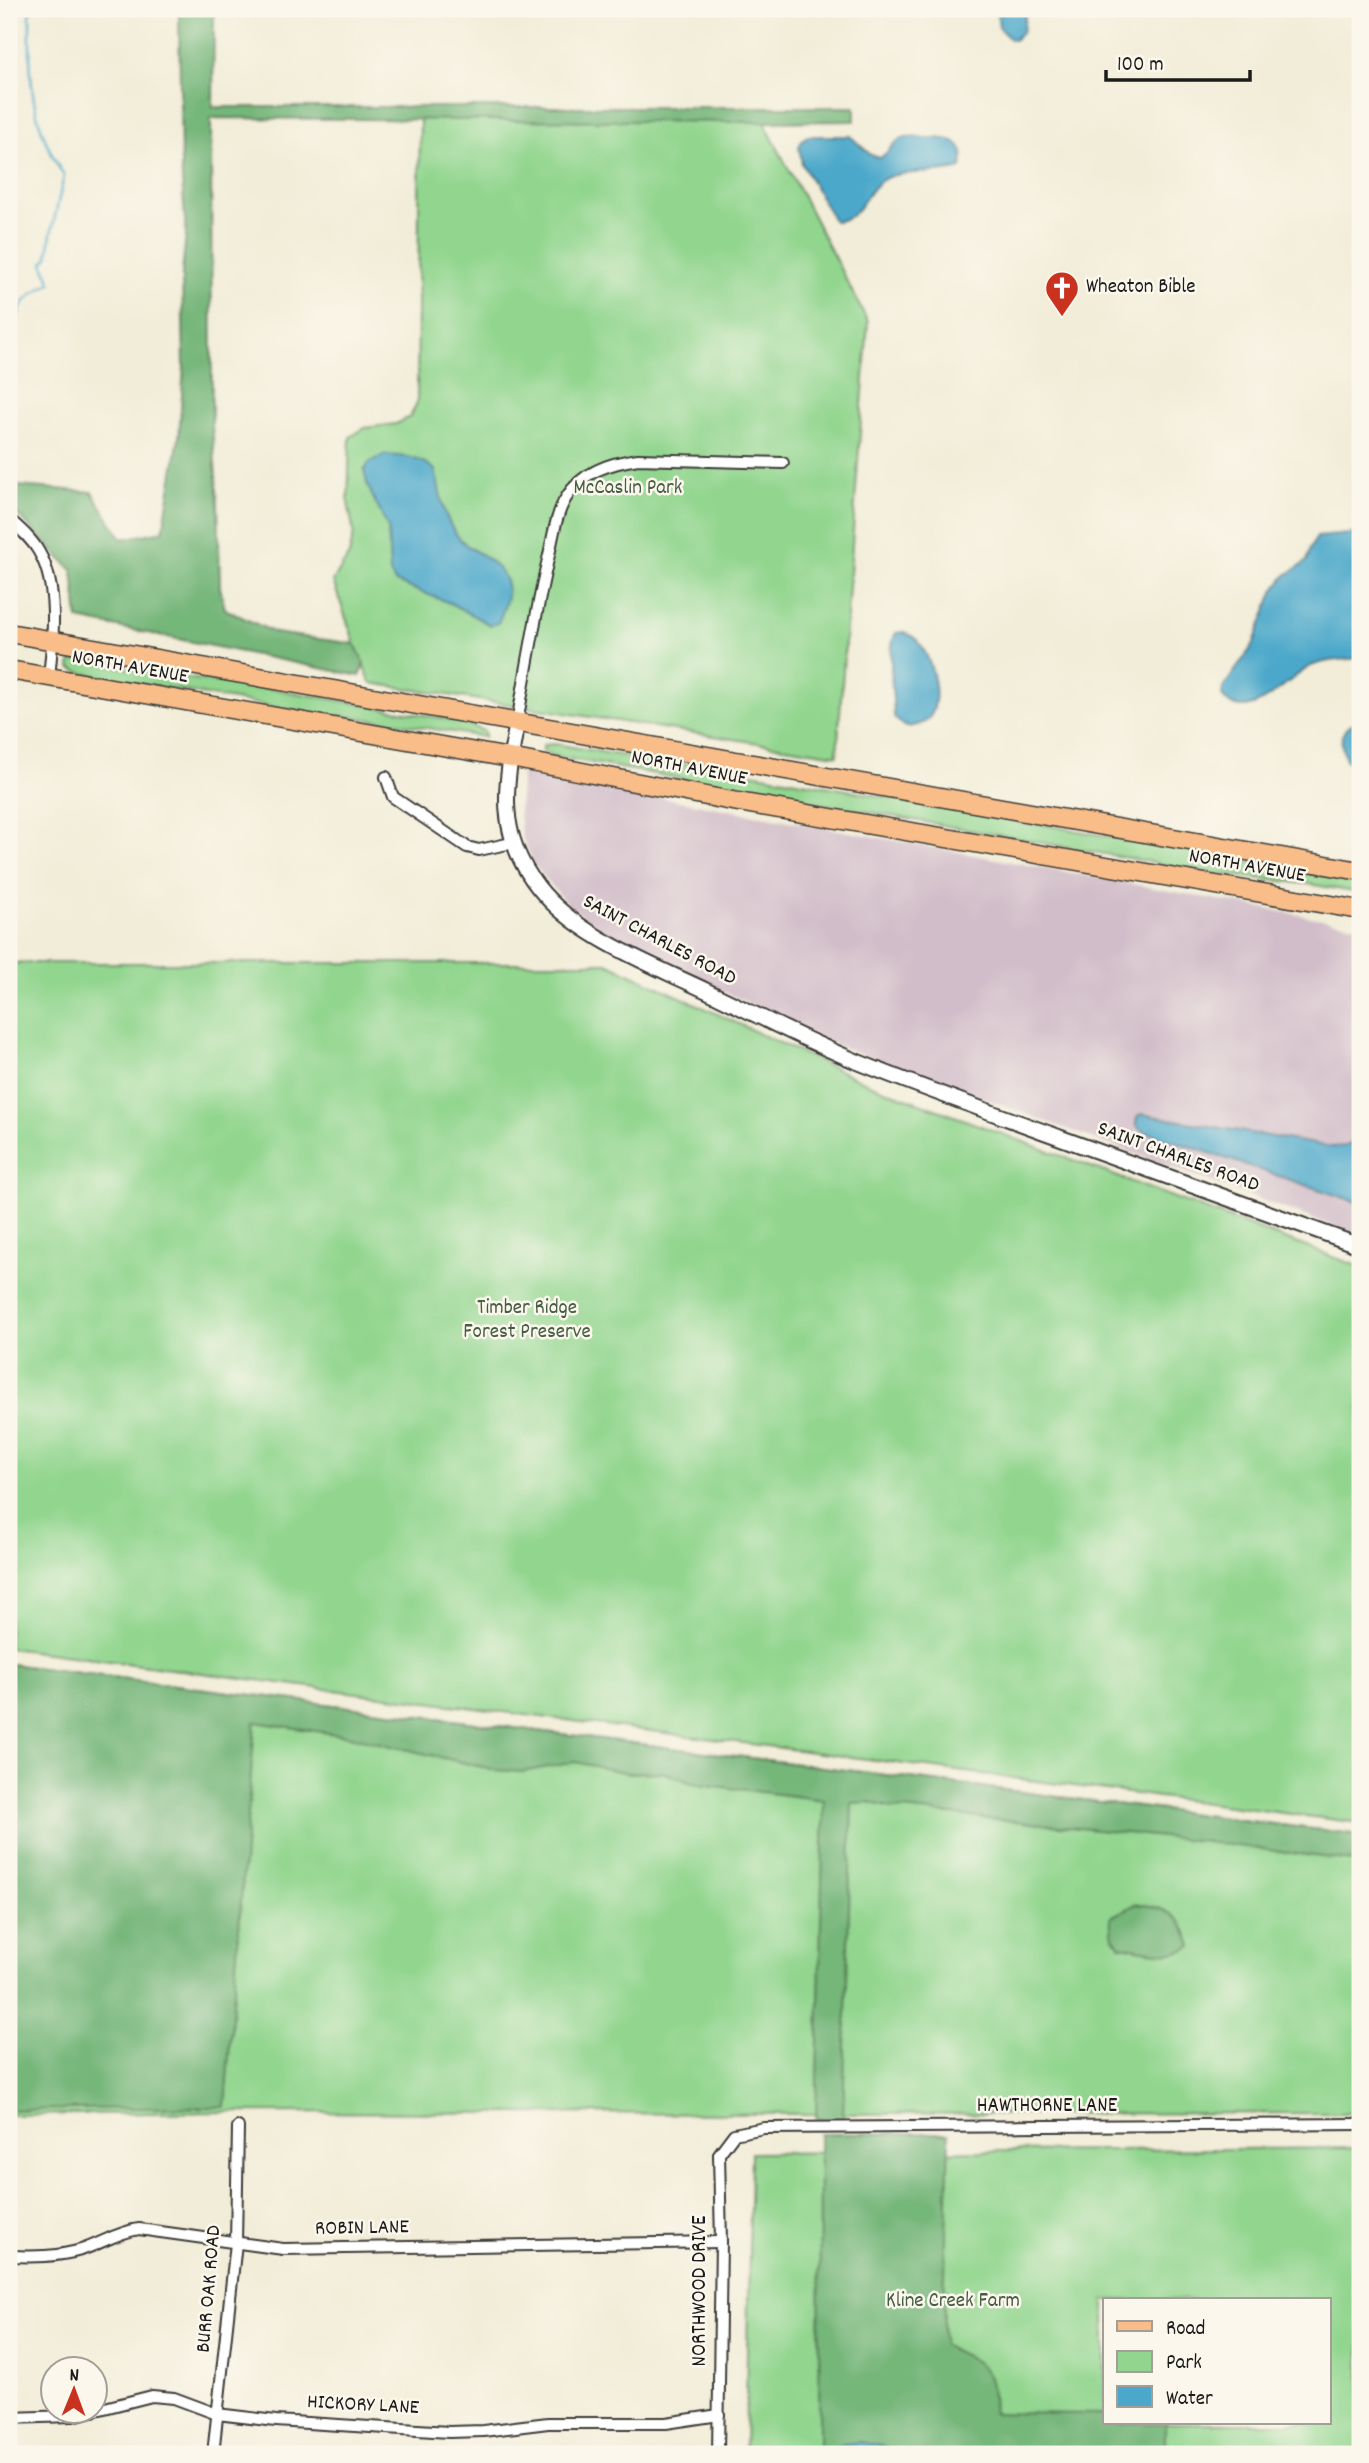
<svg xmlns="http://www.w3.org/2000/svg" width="1369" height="2463" viewBox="0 0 1369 2463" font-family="Dekko,sans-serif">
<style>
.industrial{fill:#d1bdc9}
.green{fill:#91d58e;stroke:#567855;stroke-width:2;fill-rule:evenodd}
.forest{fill:#74b679;stroke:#48694a;stroke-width:2}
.water{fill:#4ca8ca;stroke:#346273;stroke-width:2}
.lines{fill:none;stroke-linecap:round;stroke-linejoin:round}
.stream{stroke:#4ca8ca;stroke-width:2.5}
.minor-casing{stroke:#3c3b38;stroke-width:14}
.tertiary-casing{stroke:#3c3b38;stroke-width:18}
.primary-casing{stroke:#3c3b38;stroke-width:21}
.minor{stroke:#fff;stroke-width:10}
.tertiary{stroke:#fff;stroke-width:14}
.primary{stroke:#f8bd89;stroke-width:18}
.labels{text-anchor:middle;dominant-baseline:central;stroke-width:5;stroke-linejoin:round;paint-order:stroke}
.poi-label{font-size:21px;fill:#1c1c1c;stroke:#fbf7ec;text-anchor:start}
.park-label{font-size:21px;fill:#455d44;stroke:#fbf7ec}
.street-label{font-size:21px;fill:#1c1c1c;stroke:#fbf7ec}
</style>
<rect width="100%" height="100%" fill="#fbf7ec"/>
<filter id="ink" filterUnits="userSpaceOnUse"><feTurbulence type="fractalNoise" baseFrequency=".0143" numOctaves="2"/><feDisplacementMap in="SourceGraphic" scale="14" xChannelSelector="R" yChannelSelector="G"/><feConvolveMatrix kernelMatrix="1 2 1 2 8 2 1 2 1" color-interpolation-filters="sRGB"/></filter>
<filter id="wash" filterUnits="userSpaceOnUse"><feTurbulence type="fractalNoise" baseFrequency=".00686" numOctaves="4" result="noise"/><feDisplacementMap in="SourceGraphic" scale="28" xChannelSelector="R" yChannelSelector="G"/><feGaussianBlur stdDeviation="1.57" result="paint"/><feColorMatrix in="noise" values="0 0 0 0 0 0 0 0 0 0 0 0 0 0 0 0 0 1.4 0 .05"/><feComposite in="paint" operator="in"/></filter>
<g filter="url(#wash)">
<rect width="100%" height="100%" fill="#f2edd8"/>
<path class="industrial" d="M522,772L1360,926V1236L834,1044L620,942L567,904L534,865L521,834L519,811Z"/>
<g class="green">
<path d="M420,118L764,122L868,322L837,755L371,683L355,644L333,581L349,555L354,533L348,503L350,437L365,428L396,424L410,417L417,403Z"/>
<path d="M82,660L180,677L274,689L464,722L485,732V737L383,721L291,710L82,673L70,668L71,661Z"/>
<path d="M555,744L643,759L729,769L1360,881V893L1309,884L1218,874L553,756L543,751V745Z"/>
<path d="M9,963H607L871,1085L1360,1267V1823L9,1648Z"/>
<path d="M9,1664L1360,1835V2113L813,2114L227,2112L9,2115Z"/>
<path d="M1360,2148V2454H745L751,2153ZM1105,2300H1329V2423H1105Z"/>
</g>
<g class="forest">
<path d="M179,9H214L213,107H855V121L764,122L211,118L212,426L218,501L220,587L225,609L275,633L355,644L364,663L360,676L78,619L73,571L9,506V480L18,486L92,492L122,539L163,531L179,437L184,366L182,272L186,234L181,165Z"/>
<path d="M9,1664L1360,1835V1862L1191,1840L893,1808L868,1802L852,1803L843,2120L816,2119L824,1800L692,1783L663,1772L627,1773L575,1762L522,1772L495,1770L349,1736L255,1722L225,2107L9,2110Z"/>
<path d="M1136,1904C1168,1907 1183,1915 1192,1946C1174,1959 1141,1949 1120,1946C1112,1937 1110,1930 1111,1917Z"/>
<path d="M949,2133L943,2345C986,2367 991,2361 993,2413L1105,2414V2423H1165V2454H891L843,2444L828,2454H819L820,2134Z"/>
</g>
<g class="water">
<path d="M997,9H1026L1023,31L1014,40H1011L999,28Z"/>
<path d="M808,136H850L871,155L880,158C890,152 894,140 906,137C913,136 922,138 929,138C951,138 969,141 961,168C940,175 901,170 886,178C864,188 862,221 834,221L802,164L799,147L803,139Z"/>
<path d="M384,455C401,456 422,457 435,470C441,495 443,522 462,541C468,548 478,552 485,557C514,578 511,592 498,623L490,625L450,603L395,582L390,573L388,528L368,487L364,471L369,463Z"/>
<path d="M1360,533V658C1344,660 1327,659 1311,666C1286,678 1249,729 1222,696L1223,688L1253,645L1273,592L1285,576L1307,561L1311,547L1317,537Z"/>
<path d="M903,632C907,634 914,636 917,640C931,657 942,694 931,715C926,724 916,726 906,727L894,718C894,698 886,647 896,633Z"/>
<path d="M1360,721V764L1347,761C1338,743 1339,726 1360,721Z"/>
<path d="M1141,1114L1332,1147L1347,1146L1360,1136V1203L1140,1130L1136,1124L1137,1117Z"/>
<path d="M861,2442L885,2447L893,2454H828L843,2444Z"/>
</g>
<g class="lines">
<path class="stream" d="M9,336C15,329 14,324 18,315C23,298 36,291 51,283L43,263L48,257L51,234L64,176C27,116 30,76 30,9"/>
</g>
</g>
<g filter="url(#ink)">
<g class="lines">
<g class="minor-casing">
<g id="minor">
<path d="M9,519C20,529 32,539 39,552C59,586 53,640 49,677"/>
<path d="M517,723C527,666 536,610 549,555C553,537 556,514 566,498C581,472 610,463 638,459L783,463"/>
<path d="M386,777L393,797L467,847L479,850L512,843"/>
<path d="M9,2256C33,2257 57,2257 81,2250C100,2244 118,2232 139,2229L283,2249L721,2242"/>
<path d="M9,2418L73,2416L152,2396L174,2398L217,2414L276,2421L449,2432L483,2431L548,2423H666L719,2415"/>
<path d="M213,2454L236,2243L238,2127"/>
<path d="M718,2454L721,2242L719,2154L734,2134L764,2128L1360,2124"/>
</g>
</g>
<g class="tertiary-casing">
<path id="tertiary" d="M517,723C505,786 496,833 538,887C577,937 651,964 707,991C757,1015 807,1041 858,1062C925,1089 993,1113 1061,1138C1161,1174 1260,1210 1360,1246"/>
</g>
<g class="primary-casing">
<g id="primary">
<path d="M9,633L1360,871"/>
<path d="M9,670L510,758L727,800L1360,910"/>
</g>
</g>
<use href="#minor" class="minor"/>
<use href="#tertiary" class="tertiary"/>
<use href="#primary" class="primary"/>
</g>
</g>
<defs>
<g id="church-pin" transform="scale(1.75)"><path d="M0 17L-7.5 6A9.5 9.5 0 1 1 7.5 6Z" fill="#c8321e" stroke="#fbf7ec"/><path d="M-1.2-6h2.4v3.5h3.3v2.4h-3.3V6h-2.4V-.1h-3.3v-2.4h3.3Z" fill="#fff"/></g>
</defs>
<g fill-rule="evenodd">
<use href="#church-pin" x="1062" y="288"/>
</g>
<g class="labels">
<g class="poi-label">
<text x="1086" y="288">Wheaton Bible</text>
</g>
<g class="park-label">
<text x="628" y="489">McCaslin Park</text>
<text x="527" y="1309">Timber Ridge<tspan x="527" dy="24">Forest Preserve</tspan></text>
<text x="953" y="2302">Kline Creek Farm</text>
</g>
<g class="street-label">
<text transform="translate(130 668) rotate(10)">NORTH AVENUE</text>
<text transform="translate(689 769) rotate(11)">NORTH AVENUE</text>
<text transform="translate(1247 867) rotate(10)">NORTH AVENUE</text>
<text transform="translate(659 941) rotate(28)">SAINT CHARLES ROAD</text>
<text transform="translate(1178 1158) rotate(20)">SAINT CHARLES ROAD</text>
<text x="1047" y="2107">HAWTHORNE LANE</text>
<text transform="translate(362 2229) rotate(-1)">ROBIN LANE</text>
<text transform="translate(210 2289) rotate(-85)">BURR OAK ROAD</text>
<text transform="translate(701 2291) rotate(-90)">NORTHWOOD DRIVE</text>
<text transform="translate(363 2406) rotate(3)">HICKORY LANE</text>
</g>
</g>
<rect width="1369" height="2463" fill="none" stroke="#fbf7ec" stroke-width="35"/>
<rect x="1103" y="2298" width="228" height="126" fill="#fbf7ec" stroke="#a29f99" stroke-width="2"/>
<rect x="1117" y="2321" width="35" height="10" fill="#f8bd89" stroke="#a29f99" stroke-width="2"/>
<text x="1166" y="2334" font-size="21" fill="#1c1c1c">Road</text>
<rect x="1117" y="2351" width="35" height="21" fill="#91d58e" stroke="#a29f99" stroke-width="2"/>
<text x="1166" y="2368" font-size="21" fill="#1c1c1c">Park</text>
<rect x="1117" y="2386" width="35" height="21" fill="#4ca8ca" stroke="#a29f99" stroke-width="2"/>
<text x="1166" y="2404" font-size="21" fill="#1c1c1c">Water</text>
<g transform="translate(74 2390) rotate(1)"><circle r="33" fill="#fbf7ec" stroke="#a29f99" stroke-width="2"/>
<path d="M0-5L12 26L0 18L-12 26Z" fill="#c8321e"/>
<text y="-10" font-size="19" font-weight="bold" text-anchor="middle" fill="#1c1c1c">N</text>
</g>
<path d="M1106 70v10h144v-10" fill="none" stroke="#1c1c1c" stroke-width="3.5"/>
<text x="1117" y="70" font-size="21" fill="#1c1c1c" stroke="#fbf7ec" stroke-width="5" paint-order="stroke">100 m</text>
</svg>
